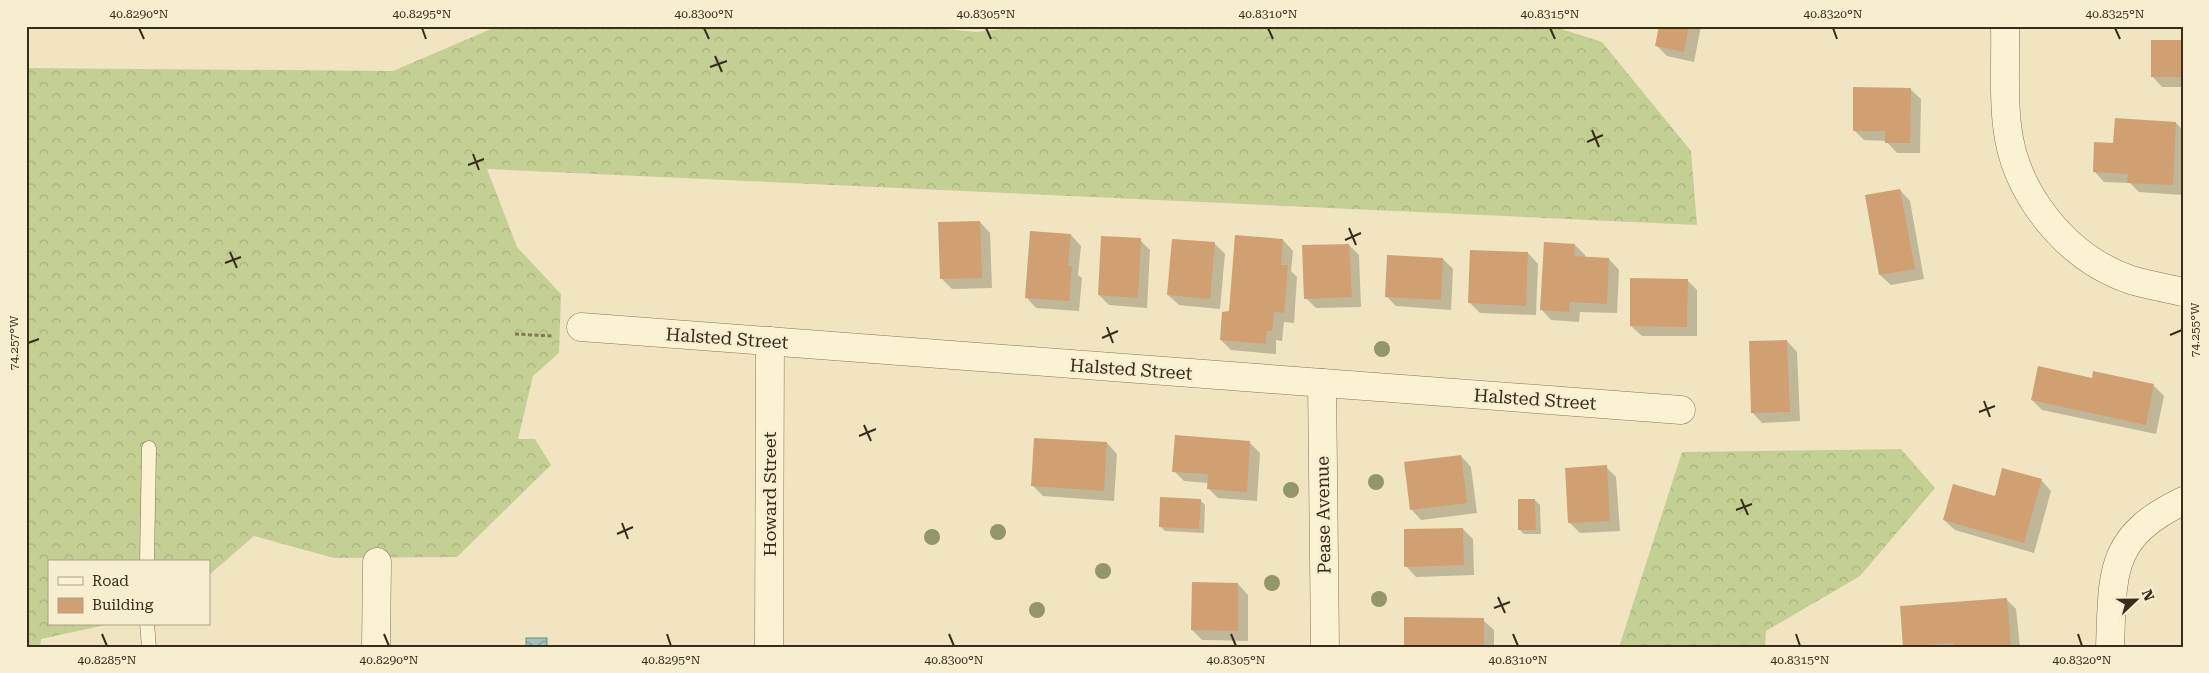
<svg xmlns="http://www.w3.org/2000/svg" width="2209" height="673" viewBox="0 0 2209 673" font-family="'Roboto Serif',serif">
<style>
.forest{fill:url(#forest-crowns)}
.water{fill:url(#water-waves);stroke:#6a9089}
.shadow{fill:#0003}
.building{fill:#d0a073}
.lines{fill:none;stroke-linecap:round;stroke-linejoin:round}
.service-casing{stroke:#8a7557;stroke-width:15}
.minor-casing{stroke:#8a7557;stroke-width:29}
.path{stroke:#8a7557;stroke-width:3;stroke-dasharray:4 2.5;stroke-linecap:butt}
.service{stroke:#fbf1d3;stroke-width:14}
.minor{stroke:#fbf1d3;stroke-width:28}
.tree{fill:#929669}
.ticks{fill:none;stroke:#392c1c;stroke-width:2}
.labels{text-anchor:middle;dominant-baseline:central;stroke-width:4.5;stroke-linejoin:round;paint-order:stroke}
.street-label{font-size:18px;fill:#392c1c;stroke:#f7eed0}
.neatline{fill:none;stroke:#392c1c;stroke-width:2}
.ticks-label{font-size:12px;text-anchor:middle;fill:#392c1c}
</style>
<defs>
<pattern id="forest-crowns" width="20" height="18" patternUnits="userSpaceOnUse" patternTransform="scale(1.25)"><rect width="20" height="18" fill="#c4cf93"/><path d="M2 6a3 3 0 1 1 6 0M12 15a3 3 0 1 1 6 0" fill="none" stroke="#a9b27e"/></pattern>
<pattern id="water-waves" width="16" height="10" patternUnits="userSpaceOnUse" patternTransform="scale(1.25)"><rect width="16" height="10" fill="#a3c2bb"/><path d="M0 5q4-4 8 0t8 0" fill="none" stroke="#869e97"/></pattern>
</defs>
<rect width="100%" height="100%" fill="#f0e5c0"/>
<g class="forest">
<path d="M498,26H915L976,32L1033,26H1552L1602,42L1691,151L1697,225L487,169L517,247L561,294L559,353L533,376L518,439H535L551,465L457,557L334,558L254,536L209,575V562H49V624H110L41,639L40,647H26V68L393,71Z"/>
<path d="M1901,449L1935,488L1860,576L1766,631L1765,647H1619L1682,452Z"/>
</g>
<rect class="water" x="526" y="638" width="21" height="9"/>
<g class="shadow">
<path d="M1660,26H1701L1694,62L1667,56L1657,46Z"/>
<path d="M2183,42V87H2162L2152,76Z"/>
<path d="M1910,89L1921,99L1920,153H1897L1886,141L1864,140L1854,130Z"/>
<path d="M2176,123L2183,130L2182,195L2139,192L2130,183L2104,182L2094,171Z"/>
<path d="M1900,190L1910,201L1924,279L1891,285L1880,275Z"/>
<path d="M980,222L990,233L992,288L952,289L942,279Z"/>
<path d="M1071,235L1081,246L1078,275L1082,278L1079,311L1036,308L1026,297Z"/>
<path d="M1140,240L1150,250L1147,308L1109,305L1099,295Z"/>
<path d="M1283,240L1293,251L1291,271L1297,277L1294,323L1284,322L1282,341L1276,340V354L1231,350L1221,340L1230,312Z"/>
<path d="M1214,243L1225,254L1220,309L1179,305L1168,295Z"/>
<path d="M1349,245L1359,255L1361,307L1316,308L1306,298Z"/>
<path d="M1575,245L1585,255V258L1609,259L1619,270L1617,313L1580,312L1579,322L1551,320L1541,309Z"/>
<path d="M1528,253L1538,264L1536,315L1480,313L1469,302Z"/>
<path d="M1443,259L1453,269L1451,310L1396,306L1386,296Z"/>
<path d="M1687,280L1697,290V336H1642L1631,326Z"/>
<path d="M1787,341L1797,352L1800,421L1762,423L1752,412Z"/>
<path d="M2092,379L2154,386L2164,396L2156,434L2042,410L2032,400Z"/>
<path d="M1107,443L1117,454L1114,501L1043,496L1033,486Z"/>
<path d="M1250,443L1260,453L1257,501L1218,498L1208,488V483L1184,481L1174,471Z"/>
<path d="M1461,456L1471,467L1477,513L1421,520L1411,509Z"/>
<path d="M1606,467L1616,477L1620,531L1580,533L1570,523Z"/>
<path d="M2041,480L2051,491L2034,553L1955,530L1944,520Z"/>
<path d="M1200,500L1205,505L1204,533L1165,531L1160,526Z"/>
<path d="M1535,500L1540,505L1541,534H1524L1519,529Z"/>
<path d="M1463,529L1473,539L1474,575L1416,577L1406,566Z"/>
<path d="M1238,584L1248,595V641L1202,640L1192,630Z"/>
<path d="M2006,599L2016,609L2020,647H1905Z"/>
<path d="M1483,620L1494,630V647H1405Z"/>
</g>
<g class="building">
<path d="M1659,26H1689L1684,52L1655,46Z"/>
<rect x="2151" y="40" width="32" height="37"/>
<path d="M1853,87L1911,88L1910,143H1885V131H1853Z"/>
<path d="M2115,118L2176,122L2173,185L2127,183L2128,174L2093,172L2094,142L2113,143Z"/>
<path d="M1900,189L1915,269L1879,275L1865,195Z"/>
<path d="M980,221L982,278L940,279L938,222Z"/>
<path d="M1030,231L1071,234L1068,266H1072L1069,301L1025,298Z"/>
<path d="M1235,235L1283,239L1281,265H1288L1284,313L1274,312L1272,331H1267L1266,344L1220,340L1222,312L1229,311Z"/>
<path d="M1101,236L1141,238L1138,298L1098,295Z"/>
<path d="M1172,239L1215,242L1210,299L1167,295Z"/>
<path d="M1544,242L1575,244L1574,256L1609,258L1607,304L1570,302L1569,312L1540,310Z"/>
<path d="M1349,244L1352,297L1304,299L1302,245Z"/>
<path d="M1470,250L1528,252L1526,306L1468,303Z"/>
<path d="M1387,255L1443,258L1441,300L1385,297Z"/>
<path d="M1630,278L1688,279L1687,327L1630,326Z"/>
<path d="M1787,340L1790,412L1751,413L1749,341Z"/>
<path d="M2038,366L2092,378L2093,371L2154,384L2146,425L2031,400Z"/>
<path d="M1175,435L1250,441L1247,492L1207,489L1208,474L1172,472Z"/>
<path d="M1034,438L1107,442L1104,491L1031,486Z"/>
<path d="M1461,455L1467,503L1410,510L1404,462Z"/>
<path d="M1607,465L1610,521L1568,523L1565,468Z"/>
<path d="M2002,468L2042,479L2024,543L1943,520L1953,484L1995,496Z"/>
<path d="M1160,497L1201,499L1199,529L1159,527Z"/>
<path d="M1518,499H1535L1536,530H1518Z"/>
<path d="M1463,528L1464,565L1404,567V529Z"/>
<path d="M1192,582L1238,583V631L1191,630Z"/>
<path d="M2007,598L2011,647H1953V643L1903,647L1900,606Z"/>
<path d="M1404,617L1484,618V647H1404Z"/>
</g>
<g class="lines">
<g class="service-casing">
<g id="service">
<path d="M147,562L149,448"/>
<path d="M147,624L149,647"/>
</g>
</g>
<g class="minor-casing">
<g id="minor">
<path d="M2005,26C2006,59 2003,93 2007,125C2014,193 2066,258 2131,280C2148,285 2166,288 2183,292"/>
<path d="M581,327L1681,410"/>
<path d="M1322,383L1325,647"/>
<path d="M376,647L377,562"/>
<path d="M769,647L770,341"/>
<path d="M2110,647C2113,573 2108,537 2183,501"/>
</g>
</g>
<path class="path" d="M515,334L552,336"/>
<use href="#service" class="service"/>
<use href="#minor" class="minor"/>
</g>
<g class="tree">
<circle cx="1382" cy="349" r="8"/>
<circle cx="1376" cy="482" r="8"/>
<circle cx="1291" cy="490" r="8"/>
<circle cx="998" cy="532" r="8"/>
<circle cx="932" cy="537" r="8"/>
<circle cx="1103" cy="571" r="8"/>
<circle cx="1272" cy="583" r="8"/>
<circle cx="1379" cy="599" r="8"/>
<circle cx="1037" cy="610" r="8"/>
</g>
<path class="ticks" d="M139,28L144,39M422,28L426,39M704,28L709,39M986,28L991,39M1268,28L1273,39M1550,28L1555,39M1833,28L1837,39M2115,28L2120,39M715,56L722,72M710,67L727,61M1592,130L1599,147M1587,142L1603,135M473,154L479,170M468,165L484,159M1349,228L1356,245M1345,240L1361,233M230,252L237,268M225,263L241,257M1107,327L1113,343M2170,335L2182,330M1102,338L1118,331M28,343L39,339M1984,401L1990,417M1979,412L1995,406M864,425L871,441M859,436L876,429M1741,499L1748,515M1736,510L1752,504M622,523L628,539M617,534L633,527M1498,597L1505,613M1494,608L1510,602M102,634L107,646M384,634L389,646M667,634L671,646M949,634L954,646M1231,634L1236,646M1513,634L1518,646M1796,634L1800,646M2078,634L2082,646"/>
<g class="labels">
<g class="street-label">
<text transform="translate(727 338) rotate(4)">Halsted Street</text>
<text transform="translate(1131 369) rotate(4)">Halsted Street</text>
<text transform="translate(1535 399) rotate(4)">Halsted Street</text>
<text transform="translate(769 494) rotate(-90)">Howard Street</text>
<text transform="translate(1323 515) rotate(-91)">Pease Avenue</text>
</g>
</g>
<rect width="2209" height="673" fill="none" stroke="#f7eed0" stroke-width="55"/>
<rect x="48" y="560" width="162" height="65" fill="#f7eed0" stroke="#aba088"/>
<rect x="58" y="577" width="25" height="8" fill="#fbf1d3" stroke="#aba088"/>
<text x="92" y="586" font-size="15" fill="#392c1c">Road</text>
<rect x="58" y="598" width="25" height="15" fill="#d0a073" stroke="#aba088"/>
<text x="92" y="610" font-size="15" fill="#392c1c">Building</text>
<g transform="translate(2136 600) rotate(68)" stroke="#f7eed0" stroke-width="4" paint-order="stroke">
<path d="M0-4L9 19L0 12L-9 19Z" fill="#392c1c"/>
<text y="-8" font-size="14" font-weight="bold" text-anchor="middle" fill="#392c1c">N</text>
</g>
<rect x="28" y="28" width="2154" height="618" class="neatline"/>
<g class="ticks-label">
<text x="139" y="18">40.8290°N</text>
<text x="422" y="18">40.8295°N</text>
<text x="704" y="18">40.8300°N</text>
<text x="986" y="18">40.8305°N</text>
<text x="1268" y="18">40.8310°N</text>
<text x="1550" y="18">40.8315°N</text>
<text x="1833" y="18">40.8320°N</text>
<text x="2115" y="18">40.8325°N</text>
<text transform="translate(2195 330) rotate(-90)" y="4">74.255°W</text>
<text transform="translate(14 343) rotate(-90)" y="4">74.257°W</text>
<text x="107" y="664">40.8285°N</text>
<text x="389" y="664">40.8290°N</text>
<text x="671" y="664">40.8295°N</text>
<text x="954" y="664">40.8300°N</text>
<text x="1236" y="664">40.8305°N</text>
<text x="1518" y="664">40.8310°N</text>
<text x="1800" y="664">40.8315°N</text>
<text x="2082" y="664">40.8320°N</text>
</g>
</svg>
